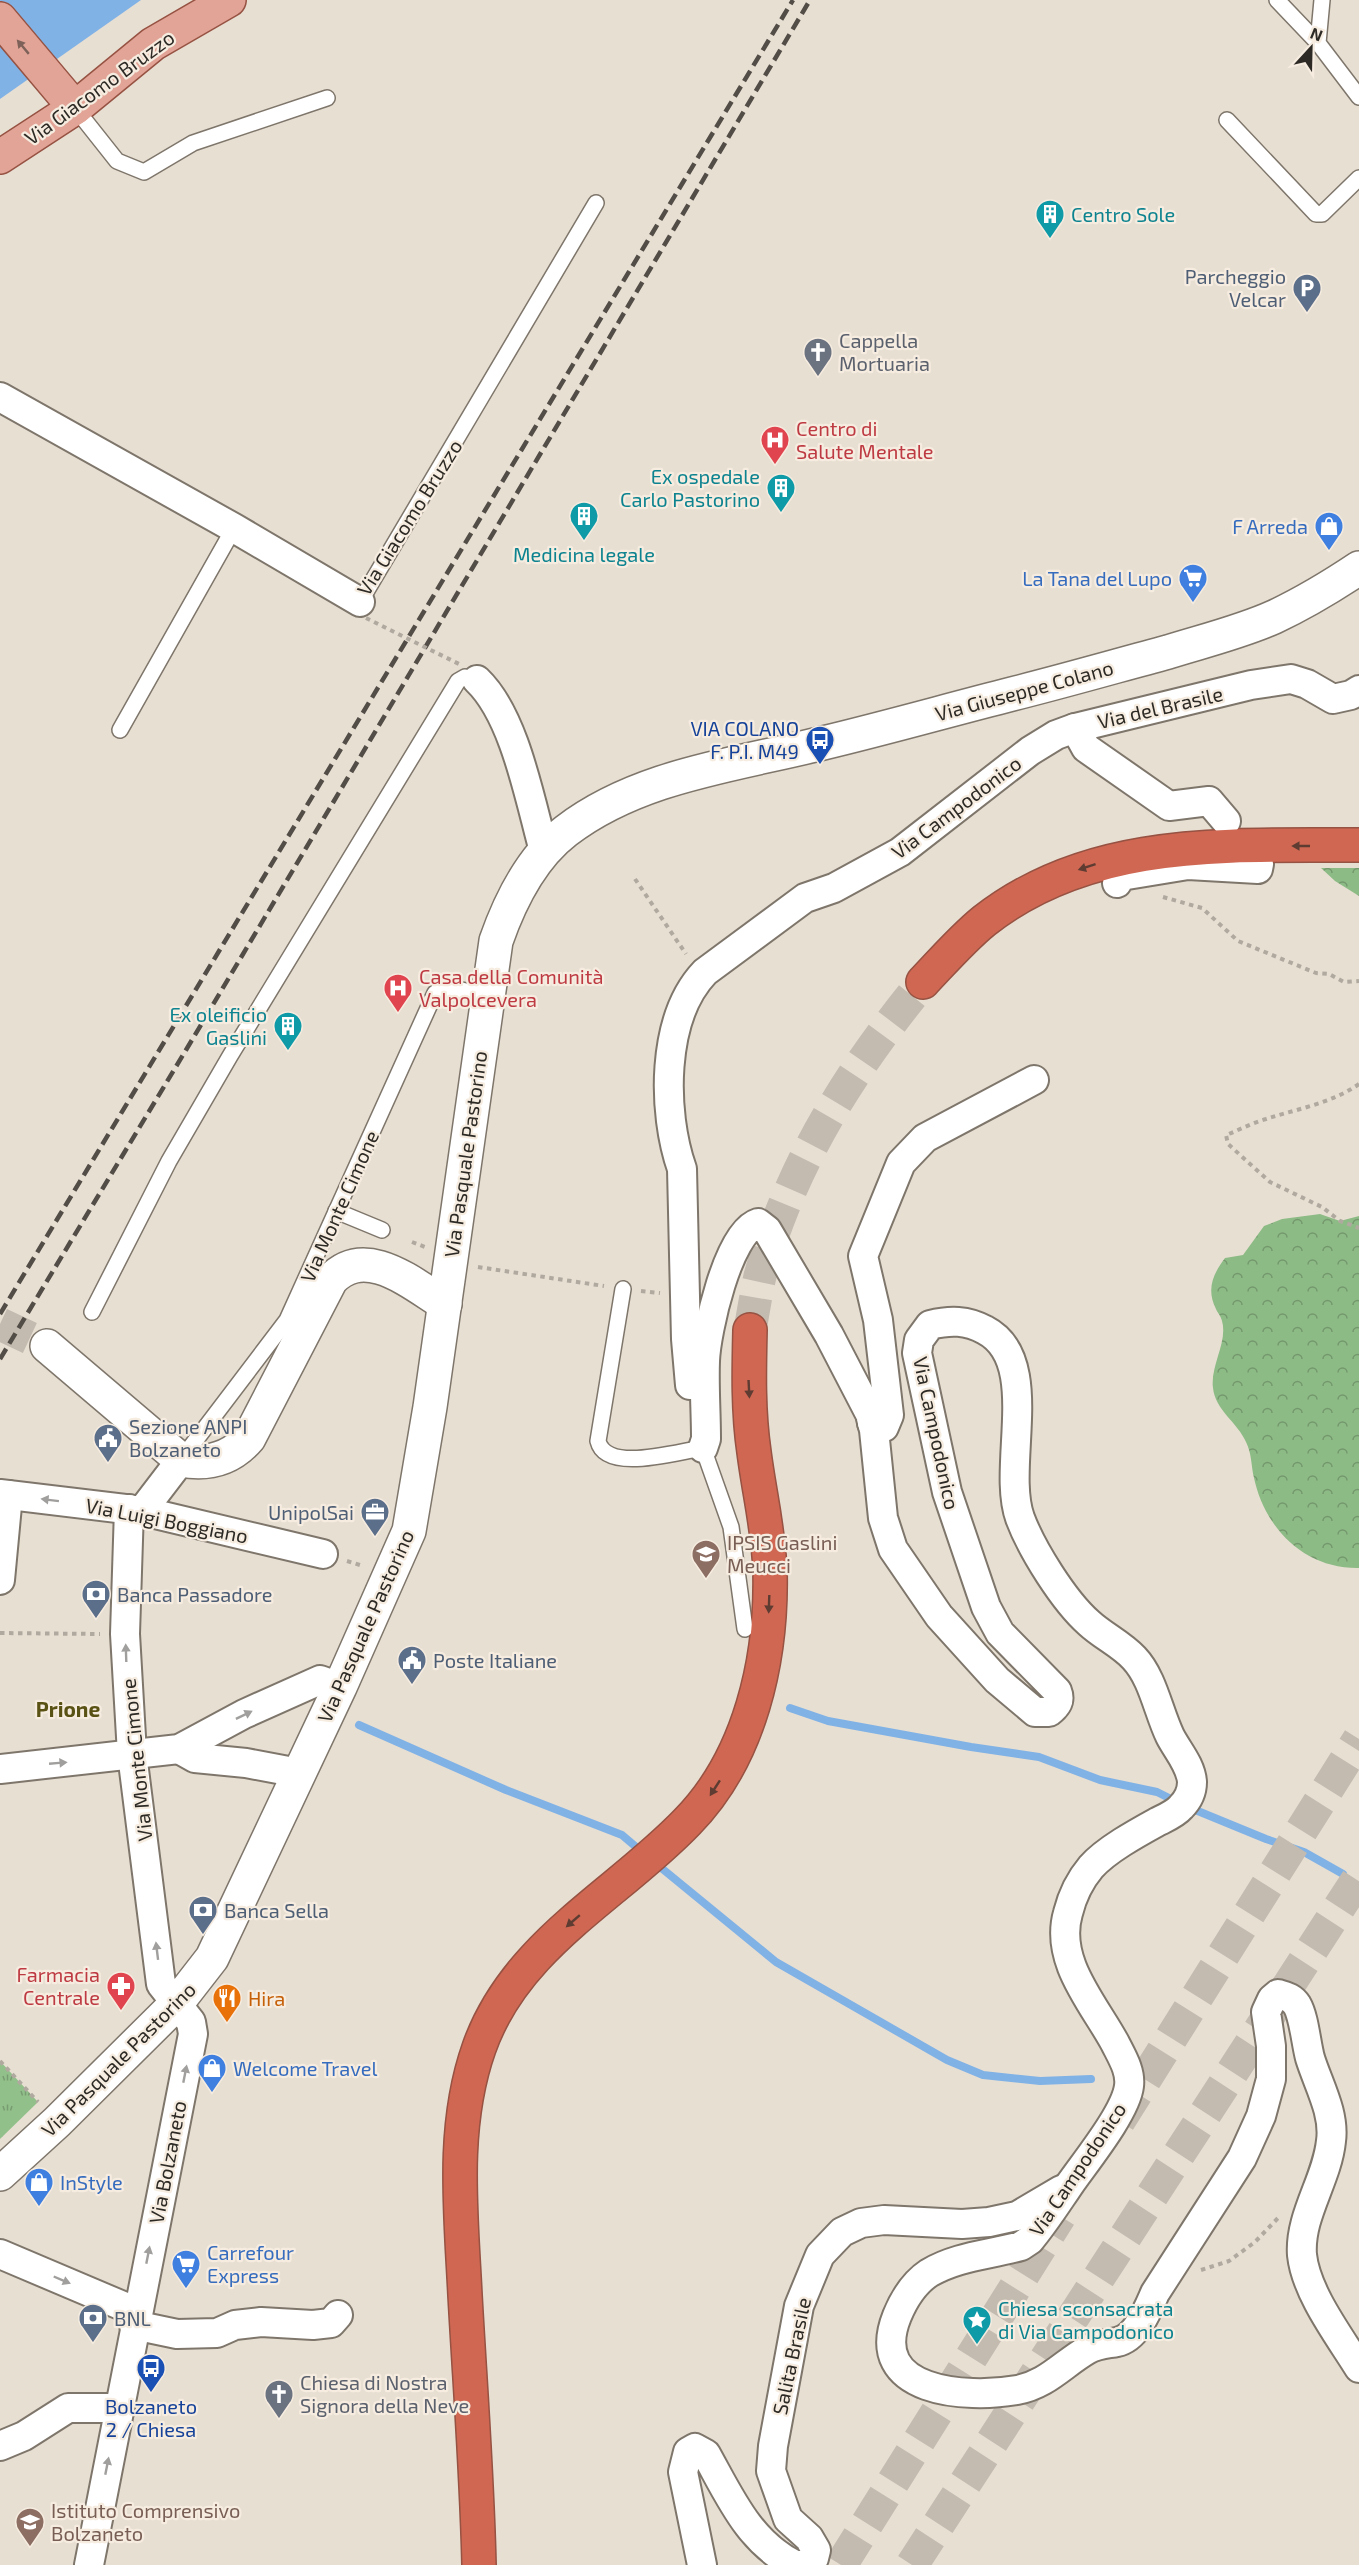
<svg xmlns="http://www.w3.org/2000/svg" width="1359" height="2565" viewBox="0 0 1359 2565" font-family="'Exo 2',sans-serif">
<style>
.forest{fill:url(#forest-crowns)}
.park{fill:url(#park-tufts)}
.water{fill:#81b2e5}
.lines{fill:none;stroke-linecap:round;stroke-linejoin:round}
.stream{stroke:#81b2e5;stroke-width:8}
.secondary-tunnel{stroke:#c3bbb0;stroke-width:33;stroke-dasharray:33 16;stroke-linecap:butt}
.highway-tunnel{stroke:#c3bbb0;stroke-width:33;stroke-dasharray:33 16;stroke-linecap:butt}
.lane-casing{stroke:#7f766b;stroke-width:18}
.street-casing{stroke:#7f766b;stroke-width:32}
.secondary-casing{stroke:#7f766b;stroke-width:36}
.primary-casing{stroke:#965242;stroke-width:36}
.highway-casing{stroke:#965242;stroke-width:36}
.path{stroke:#b0a99f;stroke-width:4;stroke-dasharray:4.5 4.5;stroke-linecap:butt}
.lane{stroke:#fff;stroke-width:15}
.street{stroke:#fff;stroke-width:28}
.secondary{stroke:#fff;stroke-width:33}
.primary{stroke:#e2a497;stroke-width:33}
.highway{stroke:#cf6752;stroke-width:33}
.rail{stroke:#524d47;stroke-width:4.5;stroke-dasharray:12 6;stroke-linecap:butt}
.path-bridge{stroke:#b0a99f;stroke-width:4;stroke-dasharray:4.5 4.5;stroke-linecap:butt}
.oneway{fill:#7e6158}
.oneway2{fill:#5e3c32}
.oneway3{fill:#a09f9d}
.labels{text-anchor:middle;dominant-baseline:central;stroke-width:4.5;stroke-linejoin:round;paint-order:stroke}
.street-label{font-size:20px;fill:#2d2a25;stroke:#f6ece0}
.culture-label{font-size:20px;fill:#0d838f;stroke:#f6ece0;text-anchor:start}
.service-label{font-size:20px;fill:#4e5e75;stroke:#f6ece0;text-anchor:start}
.worship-label{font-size:20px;fill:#5b616d;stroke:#f6ece0;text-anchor:start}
.health-label{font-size:20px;fill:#be3a42;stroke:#f6ece0;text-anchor:start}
.shop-label{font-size:20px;fill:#366cbe;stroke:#f6ece0;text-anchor:start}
.transit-label{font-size:20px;fill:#164399;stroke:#f6ece0;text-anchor:end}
.education-label{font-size:20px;fill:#785e54;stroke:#f6ece0;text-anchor:start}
.food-label{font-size:20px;fill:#c56008;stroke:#f6ece0;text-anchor:start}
.neighbourhood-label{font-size:21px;font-weight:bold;fill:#595214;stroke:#f6ece0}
</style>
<defs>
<pattern id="forest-crowns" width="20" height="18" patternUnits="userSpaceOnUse" patternTransform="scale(1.5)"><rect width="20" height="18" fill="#8dbb85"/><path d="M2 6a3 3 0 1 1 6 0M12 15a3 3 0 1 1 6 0" fill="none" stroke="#74986d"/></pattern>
<pattern id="park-tufts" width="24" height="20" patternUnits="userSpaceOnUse" patternTransform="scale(1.5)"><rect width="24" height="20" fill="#92c08a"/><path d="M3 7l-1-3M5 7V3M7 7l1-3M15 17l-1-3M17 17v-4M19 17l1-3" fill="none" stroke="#789c71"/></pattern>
</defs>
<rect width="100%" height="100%" fill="#e8dfd3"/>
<g class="forest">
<path d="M1321,868H1359V896L1335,881Z"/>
<path d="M1320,1214L1340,1221L1359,1216V1568C1305,1569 1265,1529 1254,1478C1251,1466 1252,1454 1246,1442C1238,1423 1215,1410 1213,1388C1210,1366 1228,1342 1222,1321C1221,1316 1217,1312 1216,1309C1206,1289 1213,1274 1225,1258L1243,1255L1264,1226L1282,1219Z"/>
</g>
<path class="park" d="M0,2061L38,2102L0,2139Z"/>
<path class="water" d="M0,0H141L0,99Z"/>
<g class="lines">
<g class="stream">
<path d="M790,1708L828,1721L971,1747L1039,1757L1100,1780L1157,1792L1177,1802"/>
<path d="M359,1725L506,1790L622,1835L642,1852"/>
<path d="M1188,1807L1266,1839L1304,1852L1343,1874"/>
<path d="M654,1862L776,1962L947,2060L983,2075L1040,2081L1091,2079"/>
</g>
<path class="secondary-tunnel" d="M0,1324L47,1346"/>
<g class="highway-tunnel">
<path d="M750,1330C753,1313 756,1294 760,1276C790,1166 851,1069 923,982"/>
<path d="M1119,2121L1359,1739"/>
<path d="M841,2565L1060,2216"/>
<path d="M912,2565L1359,1877"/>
</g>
<g class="lane-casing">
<g id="lane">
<path d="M1277,0L1318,43"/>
<path d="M1322,0L1318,43L1359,97"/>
<path d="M75,108L117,161L144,172L193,143L327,98"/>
<path d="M1227,120L1316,214H1322L1359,178"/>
<path d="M360,602L596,203"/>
<path d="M120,730L234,528"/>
<path d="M336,1211L382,1230"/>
<path d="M623,1289L598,1441C606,1474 679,1451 703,1448L731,1527L745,1629"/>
<path d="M92,1312L169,1161L230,1056L458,681L465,677L477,680"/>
<path d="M189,1449L287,1320L435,993C451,983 470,993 487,998"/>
</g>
</g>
<g class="street-casing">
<g id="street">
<path d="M0,397L234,528L360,602"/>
<path d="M477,680C515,716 530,801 544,851"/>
<path d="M1226,821L1209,801L1169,806L1086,748L1075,728L1251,685L1291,679L1307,684L1333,699L1351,695L1359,690"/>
<path d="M1117,883L1121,876L1188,865L1258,869L1259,864"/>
<path d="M690,1385L686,1339L682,1169C662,1112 661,1018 705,972L805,898L834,888L900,852L1030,751L1056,735L1075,728"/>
<path d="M872,1423L884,1427L889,1415L878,1320L863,1256L901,1163L925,1138L1034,1080"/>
<path d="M703,1448L706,1439C706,1413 704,1387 705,1361C706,1332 728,1232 758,1223L767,1230L829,1335L870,1414L874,1430L883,1518L893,1549L939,1616L997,1680L1035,1712H1049C1057,1706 1061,1701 1057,1691L1000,1633L986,1607L947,1492L917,1353L919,1340L930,1325C950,1320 967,1320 985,1330C1043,1360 1001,1466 1020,1518C1032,1550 1064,1601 1089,1623C1103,1636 1121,1644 1134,1658C1153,1678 1158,1711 1170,1736C1177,1750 1191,1765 1192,1782C1192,1792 1188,1800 1181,1807C1175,1814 1165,1818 1157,1822C1137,1833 1106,1850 1091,1867C1080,1880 1072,1897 1068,1913C1054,1961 1094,2004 1115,2043C1122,2057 1131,2071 1129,2086C1126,2112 1086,2161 1070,2184C1057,2203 1045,2222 1030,2240L1021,2246C989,2255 958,2256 929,2273C914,2283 904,2299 897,2316C866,2393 967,2399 1017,2390C1046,2385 1063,2364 1087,2350C1097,2344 1107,2344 1117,2342C1137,2338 1148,2309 1155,2293L1242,2158L1261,2116L1271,2079V2046L1266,2012L1272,1999L1278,1994C1285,1996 1292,1997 1297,2005C1304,2017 1306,2043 1310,2058C1318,2084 1335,2113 1331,2141C1327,2180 1299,2216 1302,2255C1306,2293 1340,2337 1359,2368"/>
<path d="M0,1494L142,1511L323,1554"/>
<path d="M142,1511L181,1460"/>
<path d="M0,1580L8,1495"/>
<path d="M179,1749L195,1758L246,1763L299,1773"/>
<path d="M0,1769L179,1749L244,1714L320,1680L340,1687"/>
<path d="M0,2254L137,2312"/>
<path d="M134,2325L177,2334L217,2333L235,2325L261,2322L313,2325L331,2323L338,2315"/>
<path d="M0,2446L24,2436L68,2408H118"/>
<path d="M89,2565L193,2034L191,2022L161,1984L132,1754L125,1634L129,1509"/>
<path d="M702,2565L683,2472L688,2452L695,2448L706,2454C730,2497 749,2542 795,2565"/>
<path d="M803,2565L814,2558L816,2550L809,2538L788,2519L771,2471L773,2446L799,2306L820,2255L842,2232L861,2223L884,2220L962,2224L989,2222L1017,2216L1061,2190"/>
</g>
</g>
<g class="secondary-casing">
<g id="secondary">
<path d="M47,1346L181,1460C208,1465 231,1459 249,1438L331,1280C366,1243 412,1284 445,1304"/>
<path d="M0,2174L57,2122L177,2003L212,1958L340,1687L409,1531L430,1407L496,941C510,901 532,857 566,831C639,775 736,765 823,743C886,728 949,710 1012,694C1064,681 1116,666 1168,652C1203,641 1241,632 1274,617C1304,603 1332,586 1359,568"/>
</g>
</g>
<g class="primary-casing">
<g id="primary">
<path d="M0,19L75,108"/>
<path d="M0,157L75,108L153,44L229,0"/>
</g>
</g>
<g class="highway-casing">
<g id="highway">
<path d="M923,982C943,961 962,939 984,921C1092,836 1230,846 1359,845"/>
<path d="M479,2565C477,2475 470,2385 465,2295C461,2213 451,2127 479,2048C515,1945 616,1896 687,1822C750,1758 772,1660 770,1572C769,1532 759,1492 754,1452C748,1411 749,1371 750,1330"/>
</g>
</g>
<g class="path">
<path d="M635,879L686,954"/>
<path d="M1163,897L1202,908L1238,941L1316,973L1329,974L1344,982L1359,981"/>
<path d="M1359,1084C1332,1103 1297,1109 1266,1119C1252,1123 1239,1130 1226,1135L1228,1144L1270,1182L1322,1207L1340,1221L1359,1228"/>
<path d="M412,1242L425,1247"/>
<path d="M478,1267L604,1286"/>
<path d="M641,1291L660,1293"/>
<path d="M347,1561L363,1566"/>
<path d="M0,1633L100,1634"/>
<path d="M0,2061L38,2102"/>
<path d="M1201,2270L1229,2261L1255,2242L1278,2218"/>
</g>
<use href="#lane" class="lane"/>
<use href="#street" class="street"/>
<use href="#secondary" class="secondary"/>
<use href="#primary" class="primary"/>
<use href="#highway" class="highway"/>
<g class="rail">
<path d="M0,1314L793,0"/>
<path d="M0,1359L186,1050L810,0"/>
</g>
<path class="path-bridge" d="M366,618L459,664"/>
</g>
<defs><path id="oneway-solid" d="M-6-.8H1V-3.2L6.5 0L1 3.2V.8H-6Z" transform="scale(1.5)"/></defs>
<use class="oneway" href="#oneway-solid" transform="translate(23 47) rotate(-130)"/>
<g class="oneway2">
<use href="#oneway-solid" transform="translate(1301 846) rotate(180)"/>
<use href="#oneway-solid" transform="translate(1087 867) rotate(162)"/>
<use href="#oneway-solid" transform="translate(749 1389) rotate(87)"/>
<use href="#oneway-solid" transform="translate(769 1604) rotate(92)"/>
<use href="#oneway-solid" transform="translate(715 1788) rotate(123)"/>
<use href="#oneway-solid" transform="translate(573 1921) rotate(139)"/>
</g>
<g class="oneway3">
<use href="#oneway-solid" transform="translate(50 1500) rotate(-173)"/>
<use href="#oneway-solid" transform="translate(126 1653) rotate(-92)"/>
<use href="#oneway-solid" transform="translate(244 1715) rotate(-26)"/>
<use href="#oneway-solid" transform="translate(58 1763) rotate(-5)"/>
<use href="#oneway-solid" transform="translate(157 1951) rotate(-97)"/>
<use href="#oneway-solid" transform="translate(185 2074) rotate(-79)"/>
<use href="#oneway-solid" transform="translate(148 2255) rotate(-79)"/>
<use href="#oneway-solid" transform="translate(62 2280) rotate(23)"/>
<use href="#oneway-solid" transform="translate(107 2466) rotate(-79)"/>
</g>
<defs>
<g id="building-pin" transform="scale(1.5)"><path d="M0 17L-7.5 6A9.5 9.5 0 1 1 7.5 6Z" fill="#0f9aa8" stroke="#f6ece0"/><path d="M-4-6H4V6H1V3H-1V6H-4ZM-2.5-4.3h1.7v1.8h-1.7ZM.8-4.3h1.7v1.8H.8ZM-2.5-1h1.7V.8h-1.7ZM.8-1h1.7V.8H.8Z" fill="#fff"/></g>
<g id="parking-pin" transform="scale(1.5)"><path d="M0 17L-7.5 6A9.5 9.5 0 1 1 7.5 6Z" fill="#5c6f8a" stroke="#f6ece0"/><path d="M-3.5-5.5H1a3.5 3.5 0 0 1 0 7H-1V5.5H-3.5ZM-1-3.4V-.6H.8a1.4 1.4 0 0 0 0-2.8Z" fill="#fff"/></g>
<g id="church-pin" transform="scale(1.5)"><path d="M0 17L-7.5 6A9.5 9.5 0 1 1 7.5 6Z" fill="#6b7280" stroke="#f6ece0"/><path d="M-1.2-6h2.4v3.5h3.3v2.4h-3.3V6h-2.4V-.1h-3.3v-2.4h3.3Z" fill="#fff"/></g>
<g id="hospital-pin" transform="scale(1.5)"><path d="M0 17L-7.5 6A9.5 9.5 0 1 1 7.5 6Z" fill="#e0444e" stroke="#f6ece0"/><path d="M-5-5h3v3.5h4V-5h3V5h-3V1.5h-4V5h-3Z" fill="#fff"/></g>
<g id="shop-pin" transform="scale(1.5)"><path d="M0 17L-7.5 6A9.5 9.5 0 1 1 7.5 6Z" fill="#3f7fe0" stroke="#f6ece0"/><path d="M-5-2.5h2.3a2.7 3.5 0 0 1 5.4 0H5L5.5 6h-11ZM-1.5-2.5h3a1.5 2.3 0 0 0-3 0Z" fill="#fff"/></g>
<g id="supermarket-pin" transform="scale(1.5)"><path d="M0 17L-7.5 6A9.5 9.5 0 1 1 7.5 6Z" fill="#3f7fe0" stroke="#f6ece0"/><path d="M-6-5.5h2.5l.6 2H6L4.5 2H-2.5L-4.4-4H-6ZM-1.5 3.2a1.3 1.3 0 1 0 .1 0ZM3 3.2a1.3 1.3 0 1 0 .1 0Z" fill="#fff"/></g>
<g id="bus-pin" transform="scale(1.5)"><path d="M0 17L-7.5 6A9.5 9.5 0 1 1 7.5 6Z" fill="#1a4fb4" stroke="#f6ece0"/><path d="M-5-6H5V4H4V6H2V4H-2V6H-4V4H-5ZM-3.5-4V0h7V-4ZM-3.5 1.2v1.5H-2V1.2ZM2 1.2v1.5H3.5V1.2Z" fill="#fff"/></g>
<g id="civic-pin" transform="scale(1.5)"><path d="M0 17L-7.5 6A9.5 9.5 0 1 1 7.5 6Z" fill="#5c6f8a" stroke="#f6ece0"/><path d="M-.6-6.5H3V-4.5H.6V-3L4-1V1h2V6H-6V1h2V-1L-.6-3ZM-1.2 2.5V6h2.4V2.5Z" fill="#fff"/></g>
<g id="office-pin" transform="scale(1.5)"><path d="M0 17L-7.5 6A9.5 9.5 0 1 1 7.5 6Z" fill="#5c6f8a" stroke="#f6ece0"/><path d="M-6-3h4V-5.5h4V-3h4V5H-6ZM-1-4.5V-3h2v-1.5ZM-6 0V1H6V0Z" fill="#fff"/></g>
<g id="school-pin" transform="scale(1.5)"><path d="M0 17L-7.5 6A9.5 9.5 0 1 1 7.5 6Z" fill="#8d6e63" stroke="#f6ece0"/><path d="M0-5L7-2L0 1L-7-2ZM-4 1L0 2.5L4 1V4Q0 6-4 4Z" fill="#fff"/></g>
<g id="bank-pin" transform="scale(1.5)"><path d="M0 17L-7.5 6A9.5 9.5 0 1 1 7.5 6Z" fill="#5c6f8a" stroke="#f6ece0"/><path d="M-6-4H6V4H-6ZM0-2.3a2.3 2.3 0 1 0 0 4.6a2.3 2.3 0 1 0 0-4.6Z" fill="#fff"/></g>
<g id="pharmacy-pin" transform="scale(1.5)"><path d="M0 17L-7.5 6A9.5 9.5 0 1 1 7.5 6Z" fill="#e0444e" stroke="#f6ece0"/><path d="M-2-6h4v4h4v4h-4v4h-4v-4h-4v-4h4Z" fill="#fff"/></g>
<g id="restaurant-pin" transform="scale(1.5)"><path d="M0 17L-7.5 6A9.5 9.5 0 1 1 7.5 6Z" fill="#e8710a" stroke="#f6ece0"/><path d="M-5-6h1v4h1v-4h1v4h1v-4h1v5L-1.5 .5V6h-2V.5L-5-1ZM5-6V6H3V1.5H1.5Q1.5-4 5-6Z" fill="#fff"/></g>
<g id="sight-pin" transform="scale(1.5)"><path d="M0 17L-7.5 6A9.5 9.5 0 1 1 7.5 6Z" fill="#0f9aa8" stroke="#f6ece0"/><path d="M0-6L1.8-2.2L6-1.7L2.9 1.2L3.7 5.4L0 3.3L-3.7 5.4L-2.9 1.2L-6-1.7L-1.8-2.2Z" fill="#fff"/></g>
</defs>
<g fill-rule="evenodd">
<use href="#building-pin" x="1050" y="214"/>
<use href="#parking-pin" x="1307" y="288"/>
<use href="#church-pin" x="818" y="352"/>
<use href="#hospital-pin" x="775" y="440"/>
<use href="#building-pin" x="781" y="488"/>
<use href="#building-pin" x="584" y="516"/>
<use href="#shop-pin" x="1329" y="526"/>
<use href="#supermarket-pin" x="1193" y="578"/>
<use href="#bus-pin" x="820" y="740"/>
<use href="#hospital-pin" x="398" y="988"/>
<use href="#building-pin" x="288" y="1026"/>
<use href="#civic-pin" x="108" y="1438"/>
<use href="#office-pin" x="375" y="1512"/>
<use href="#school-pin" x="706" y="1554"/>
<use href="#bank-pin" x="96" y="1594"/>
<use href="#civic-pin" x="412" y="1660"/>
<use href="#bank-pin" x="203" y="1910"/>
<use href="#pharmacy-pin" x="121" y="1986"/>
<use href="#restaurant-pin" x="227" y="1998"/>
<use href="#shop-pin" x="212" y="2068"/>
<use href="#shop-pin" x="39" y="2182"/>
<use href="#supermarket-pin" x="186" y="2264"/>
<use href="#bank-pin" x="93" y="2318"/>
<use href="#sight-pin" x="977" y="2320"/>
<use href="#bus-pin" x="151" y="2368"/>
<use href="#church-pin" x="279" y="2394"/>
<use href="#school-pin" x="30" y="2522"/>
</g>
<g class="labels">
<g class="street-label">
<text transform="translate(99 87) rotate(-36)">Via Giacomo Bruzzo</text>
<text transform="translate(409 517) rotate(-58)">Via Giacomo Bruzzo</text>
<text transform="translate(1024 690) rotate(-15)">Via Giuseppe Colano</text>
<text transform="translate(1160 707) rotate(-13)">Via del Brasile</text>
<text transform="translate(956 807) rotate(-37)">Via Campodonico</text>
<text transform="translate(465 1154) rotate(-82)">Via Pasquale Pastorino</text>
<text transform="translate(339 1206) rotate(-66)">Via Monte Cimone</text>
<text transform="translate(937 1433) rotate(78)">Via Campodonico</text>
<text transform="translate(167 1520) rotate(11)">Via Luigi Boggiano</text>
<text transform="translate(365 1626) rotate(-66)">Via Pasquale Pastorino</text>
<text transform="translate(136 1760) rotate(-96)">Via Monte Cimone</text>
<text transform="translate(118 2059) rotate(-45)">Via Pasquale Pastorino</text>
<text transform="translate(167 2162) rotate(-79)">Via Bolzaneto</text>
<text transform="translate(1077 2169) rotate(-56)">Via Campodonico</text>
<text transform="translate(791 2356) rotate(-78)">Salita Brasile</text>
</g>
<g class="culture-label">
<text x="1071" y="214">Centro Sole</text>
<text x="760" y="476" text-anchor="end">Ex ospedale<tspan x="760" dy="23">Carlo Pastorino</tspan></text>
<text x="584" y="554" text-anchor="middle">Medicina legale</text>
<text x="267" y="1014" text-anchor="end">Ex oleificio<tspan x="267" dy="23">Gaslini</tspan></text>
<text x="998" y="2308">Chiesa sconsacrata<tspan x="998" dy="23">di Via Campodonico</tspan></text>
</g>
<g class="service-label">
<text x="1286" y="276" text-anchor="end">Parcheggio<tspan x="1286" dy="23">Velcar</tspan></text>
<text x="129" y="1426">Sezione ANPI<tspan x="129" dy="23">Bolzaneto</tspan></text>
<text x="354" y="1512" text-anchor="end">UnipolSai</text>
<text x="117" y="1594">Banca Passadore</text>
<text x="433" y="1660">Poste Italiane</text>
<text x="224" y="1910">Banca Sella</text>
<text x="114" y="2318">BNL</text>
</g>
<g class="worship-label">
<text x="839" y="340">Cappella<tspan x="839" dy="23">Mortuaria</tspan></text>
<text x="300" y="2382">Chiesa di Nostra<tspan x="300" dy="23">Signora della Neve</tspan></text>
</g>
<g class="health-label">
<text x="796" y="428">Centro di<tspan x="796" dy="23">Salute Mentale</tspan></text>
<text x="419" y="976">Casa della Comunità<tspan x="419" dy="23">Valpolcevera</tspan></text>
<text x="100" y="1974" text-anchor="end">Farmacia<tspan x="100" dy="23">Centrale</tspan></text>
</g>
<g class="shop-label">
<text x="1308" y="526" text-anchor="end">F Arreda</text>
<text x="1172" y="578" text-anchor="end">La Tana del Lupo</text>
<text x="233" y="2068">Welcome Travel</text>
<text x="60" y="2182">InStyle</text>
<text x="207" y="2252">Carrefour<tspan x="207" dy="23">Express</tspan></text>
</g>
<g class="transit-label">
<text x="799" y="728">VIA COLANO<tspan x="799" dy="23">F. P.I. M49</tspan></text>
<text x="151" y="2406" text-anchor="middle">Bolzaneto<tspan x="151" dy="23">2 / Chiesa</tspan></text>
</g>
<g class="education-label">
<text x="727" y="1542">IPSIS Gaslini<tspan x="727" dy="23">Meucci</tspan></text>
<text x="51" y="2510">Istituto Comprensivo<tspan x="51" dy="23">Bolzaneto</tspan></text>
</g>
<g class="food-label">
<text x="248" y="1998">Hira</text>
</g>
<g class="neighbourhood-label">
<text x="68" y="1708">Prione</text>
</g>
</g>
<g transform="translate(1311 48) rotate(22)" stroke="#f6ece0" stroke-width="4.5" paint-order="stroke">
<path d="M0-4.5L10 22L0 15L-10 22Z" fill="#2d2a25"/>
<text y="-9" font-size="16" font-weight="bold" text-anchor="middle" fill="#2d2a25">N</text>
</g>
</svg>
